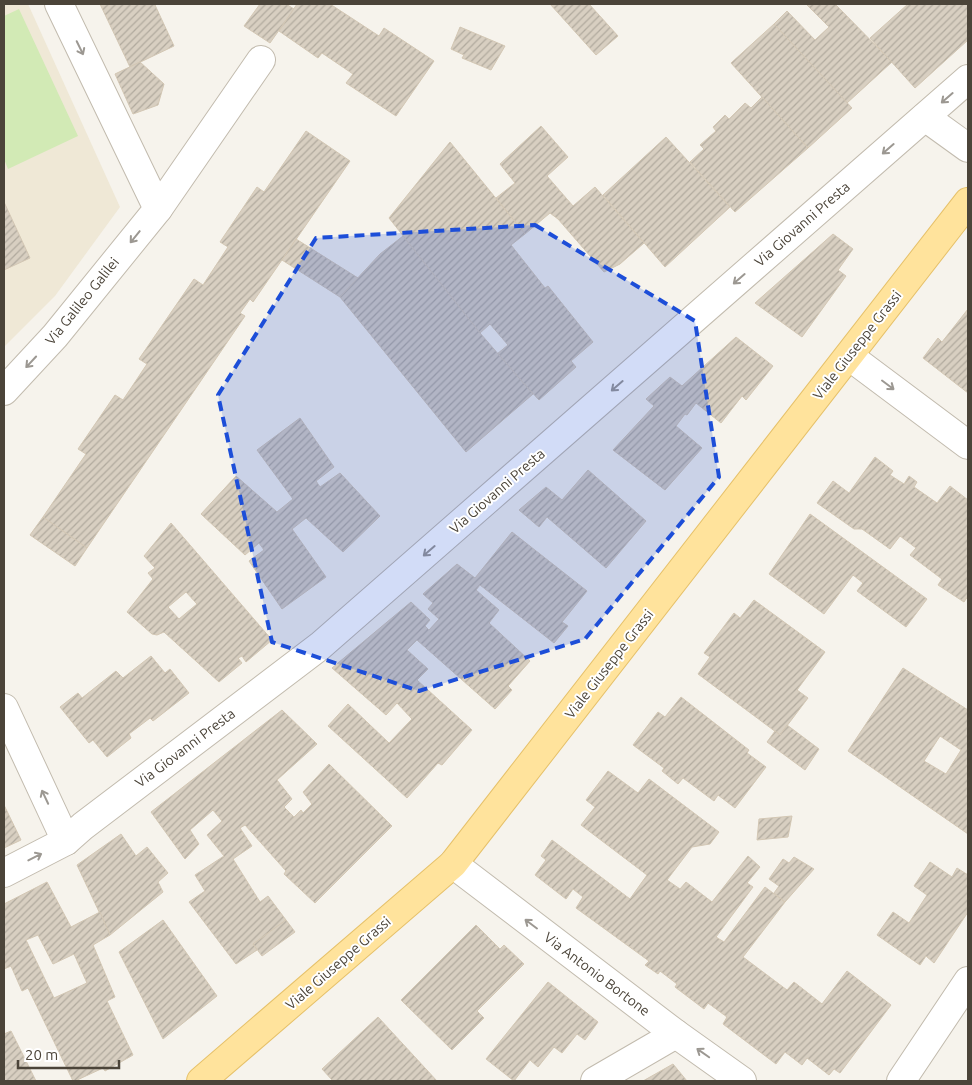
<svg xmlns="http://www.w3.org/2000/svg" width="972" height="1085" viewBox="0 0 972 1085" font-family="Ubuntu,sans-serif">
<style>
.education{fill:#efe8d6}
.pitch{fill:#d2eab5}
.building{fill:url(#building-hatch);stroke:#d3c7b4;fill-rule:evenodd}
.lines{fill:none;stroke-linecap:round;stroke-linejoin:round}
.minor-casing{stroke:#c2bbae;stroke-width:30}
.major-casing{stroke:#e6c16a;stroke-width:30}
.minor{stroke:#fff;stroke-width:28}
.major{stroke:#ffe39c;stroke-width:28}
.oneway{stroke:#9c9892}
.marked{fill:#1d4ed8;fill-opacity:0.2;stroke:#1d4ed8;stroke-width:4;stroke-dasharray:10 6;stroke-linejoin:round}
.labels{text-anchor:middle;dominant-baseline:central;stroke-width:4;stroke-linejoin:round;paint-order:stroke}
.street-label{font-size:14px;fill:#4b4439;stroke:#fff}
</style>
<defs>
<pattern id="building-hatch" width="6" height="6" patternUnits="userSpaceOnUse" patternTransform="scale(1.25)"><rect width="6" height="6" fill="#d8cfc1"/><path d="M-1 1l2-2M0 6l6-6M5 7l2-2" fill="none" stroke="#b1aa9e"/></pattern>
</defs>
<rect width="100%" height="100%" fill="#f6f3ec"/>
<path class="education" d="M4,4H28L120,207L55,296L4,347Z"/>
<path class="pitch" d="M19,9L78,136L8,169L4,159V16Z"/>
<g class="building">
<path d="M100,4H158L155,5L174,46L130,67Z"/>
<path d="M260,4H286L294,9L270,43L244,26Z"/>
<path d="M297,4H330L379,36L384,28L434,61L396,116L346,83L353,74L322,53L318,58L279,31Z"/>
<path d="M550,4H589L618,36L596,55Z"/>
<path d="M806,4H835L892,62L847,103L774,24L787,11L815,40L829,27Z"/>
<path d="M908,4H968V40L915,88L870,38Z"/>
<path d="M774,24L852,108L808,148L731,63Z"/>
<path d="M460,27L505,46L491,70L462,58L464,55L451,49Z"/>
<path d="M140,62L164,84L158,105L133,114L115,74Z"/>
<path d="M762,97L808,148L735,212L690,162L704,149L700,145L716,131L713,127L725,115L729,119L745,103L751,108Z"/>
<path d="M541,126L568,157L547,176L573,206L595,187L644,243L620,264L604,272L558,219L550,213L525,234L496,198L515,183L500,164Z"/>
<path d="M306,131L350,161L253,302L250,299L240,313L245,316L87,548L43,517L86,454L78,449L115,395L123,400L147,364L139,359L194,279L203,285L228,247L220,242L257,187L264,192Z"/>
<path d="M666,137L730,207L665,267L603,195Z"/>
<path d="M450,142L525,234L511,245L545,288L548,286L593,342L571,361L576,367L539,400L497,354L508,345L490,324L480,333L389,218Z"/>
<path d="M4,202L30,258L4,270Z"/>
<path d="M833,234L853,249L838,270L846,276L802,337L755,303Z"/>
<path d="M403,236L480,333L533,394L466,452L340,297L380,254Z"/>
<path d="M296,239L358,278L340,297L282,260Z"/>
<path d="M968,309V393L923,358L938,338L942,342Z"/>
<path d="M736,337L773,366L746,400L742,396L721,423L696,403L687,415L685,414L676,426L702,448L665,490L613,450L654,406L646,399L670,377L682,386Z"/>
<path d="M300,418L334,467L316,481L320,487L340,473L380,516L343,552L306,518L292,529L326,577L282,609L249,561L264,550L259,543L245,555L201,514L236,476L277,512L293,499L257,450Z"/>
<path d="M875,457L893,471L890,475L904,484L909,476L917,482L914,487L937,503L950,486L968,500V596L964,602L938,585L942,579L910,555L916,548L900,536L890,549L862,529H854L817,503L833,481L849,493Z"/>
<path d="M588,470L646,521L606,568L547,517L539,527L519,510L546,487L562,500Z"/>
<path d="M810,514L927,599L906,627L857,591L863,583L853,575L824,614L769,574Z"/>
<path d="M43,517L87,548L75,566L30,535Z"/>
<path d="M171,523L272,640L246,662L242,656L238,658L242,663L219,682L164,632L157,635L152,634L127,612L153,579L148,573L155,568L144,556ZM186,592L197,604L179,619L168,607Z"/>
<path d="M512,532L587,591L562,622L568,626L554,643L480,585L476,590L499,610L489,623L530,661L508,686L512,690L495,709L417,640L407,650L428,669L417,680L472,730L442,765L438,763L407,798L328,726L348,704L389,743L412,719L397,703L386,715L332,668L411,602L430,620L425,626L429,630L439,619L428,609L433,603L423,594L457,564L475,578Z"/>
<path d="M754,600L825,652L797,690L808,698L780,735L698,674L710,657L704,653L734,613L740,618Z"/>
<path d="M151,656L165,673L170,669L189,693L153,721L150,718L129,734L131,738L107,757L93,740L89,743L60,707L78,693L82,698L116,671L123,678Z"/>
<path d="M903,668L968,710V834L848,751ZM940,736L961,750L946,774L924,761Z"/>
<path d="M681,697L749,750L747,753L766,767L735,808L718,795L714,801L683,778L678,784L662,771L664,768L633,745L658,712L665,717Z"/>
<path d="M282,710L317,744L277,780L292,799L284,807L294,817L301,810L303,813L312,804L303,792L329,764L392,826L315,903L284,874L286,871L245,825L240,828L252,846L233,859L260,902L268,896L286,920L253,944L257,950L236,964L189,902L205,891L195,875L224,856L207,835L222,821L213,810L190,830L199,844L185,859L151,812Z"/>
<path d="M787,725L819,749L805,770L767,742L775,731L780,735Z"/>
<path d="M608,771L638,793L649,779L719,832L710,844L692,847L667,880L680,889L686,882L712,902L748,856L760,867L747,883L753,887L716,937L724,942L765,887L785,902L743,957L787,990L794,982L822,1004L847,971L891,1005L840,1073L834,1069L829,1075L807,1058L802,1065L785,1052L776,1064L723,1024L727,1017L708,1003L704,1009L675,987L677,984L660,971L658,974L645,965L649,961L576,908L583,897L573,889L566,899L535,875L546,860L541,856L552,840L630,899L647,875L581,825L595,807L586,800Z"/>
<path d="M4,805L21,840L4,848Z"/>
<path d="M792,816L788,837L757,840L759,819Z"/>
<path d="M121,834L136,856L147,847L168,873L158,882L163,892L110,935L77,865Z"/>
<path d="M794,857L814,869L785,902L774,893L779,886L769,879L783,859L789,863Z"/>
<path d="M930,862L952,877L957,868L968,875V912L934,963L926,956L920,965L877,935L893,912L909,923L927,895L914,886Z"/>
<path d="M47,882L71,927L100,912L110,935L93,945L115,997L107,1001L133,1055L105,1071L103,1068L75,1081H73L28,988L22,991L11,966L4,969V904ZM38,935L53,964L74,954L87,983L54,998L26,940Z"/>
<path d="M163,920L217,996L163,1039L119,952Z"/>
<path d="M286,920L295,932L262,956L253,944Z"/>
<path d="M476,925L500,949L504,945L524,964L477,1011L484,1018L452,1050L401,1000Z"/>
<path d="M548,982L598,1022L585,1040L577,1034L562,1053L554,1047L538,1067L530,1060L514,1081L486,1059Z"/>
<path d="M378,1017L437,1081H333L322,1069Z"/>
<path d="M11,1031L36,1081H4V1034Z"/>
<path d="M673,1064L687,1081H643Z"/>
</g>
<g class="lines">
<g class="minor-casing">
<g id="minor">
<path d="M925,117L968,148"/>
<path d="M158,209L261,60"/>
<path d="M849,356L968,445"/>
<path d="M4,391L55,336L158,209L59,4"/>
<path d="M4,708L66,841"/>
<path d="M453,864L676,1034L742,1081"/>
<path d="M4,873L66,841L83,826L320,646L968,79"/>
<path d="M595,1081L676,1034"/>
<path d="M901,1081L968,981"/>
</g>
</g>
<g class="major-casing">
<path id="major" d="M201,1081L453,864L968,202"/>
</g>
<use href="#minor" class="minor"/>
<use href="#major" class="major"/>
</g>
<defs><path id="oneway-shaft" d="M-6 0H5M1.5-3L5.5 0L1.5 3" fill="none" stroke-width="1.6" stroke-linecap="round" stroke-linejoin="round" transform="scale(1.25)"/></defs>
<g class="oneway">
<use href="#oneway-shaft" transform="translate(80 48) rotate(64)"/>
<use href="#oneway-shaft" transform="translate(947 98) rotate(139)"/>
<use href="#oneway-shaft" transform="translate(888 149) rotate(139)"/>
<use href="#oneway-shaft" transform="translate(135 237) rotate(129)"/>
<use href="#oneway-shaft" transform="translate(739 279) rotate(139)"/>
<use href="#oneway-shaft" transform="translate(31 362) rotate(133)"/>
<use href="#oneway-shaft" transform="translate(888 385) rotate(37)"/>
<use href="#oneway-shaft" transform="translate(617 386) rotate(139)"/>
<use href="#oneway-shaft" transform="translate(429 551) rotate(139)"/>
<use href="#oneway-shaft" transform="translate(45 797) rotate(-115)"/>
<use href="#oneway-shaft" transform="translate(35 857) rotate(-27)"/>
<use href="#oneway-shaft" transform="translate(531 924) rotate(-143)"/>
<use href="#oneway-shaft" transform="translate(703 1053) rotate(-145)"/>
</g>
<path class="marked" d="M535,225L695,321L719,477L585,639L419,691L272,642L218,395L316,238Z"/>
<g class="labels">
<g class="street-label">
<text transform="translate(802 224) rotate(-41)">Via Giovanni Presta</text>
<text transform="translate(82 301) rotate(-51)">Via Galileo Galilei</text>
<text transform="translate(857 345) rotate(-52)">Viale Giuseppe Grassi</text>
<text transform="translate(497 491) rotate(-41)">Via Giovanni Presta</text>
<text transform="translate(609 664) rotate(-52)">Viale Giuseppe Grassi</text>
<text transform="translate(185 748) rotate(-37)">Via Giovanni Presta</text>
<text transform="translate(338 963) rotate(-41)">Viale Giuseppe Grassi</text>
<text transform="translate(597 974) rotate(37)">Via Antonio Bortone</text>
</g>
</g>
<rect width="972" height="1085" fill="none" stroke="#4b4439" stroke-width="10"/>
<path d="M18 1060v8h101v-8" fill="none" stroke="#4b4439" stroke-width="2.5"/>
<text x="25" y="1060" font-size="15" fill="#4b4439" stroke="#ffffff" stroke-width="4" paint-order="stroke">20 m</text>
</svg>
